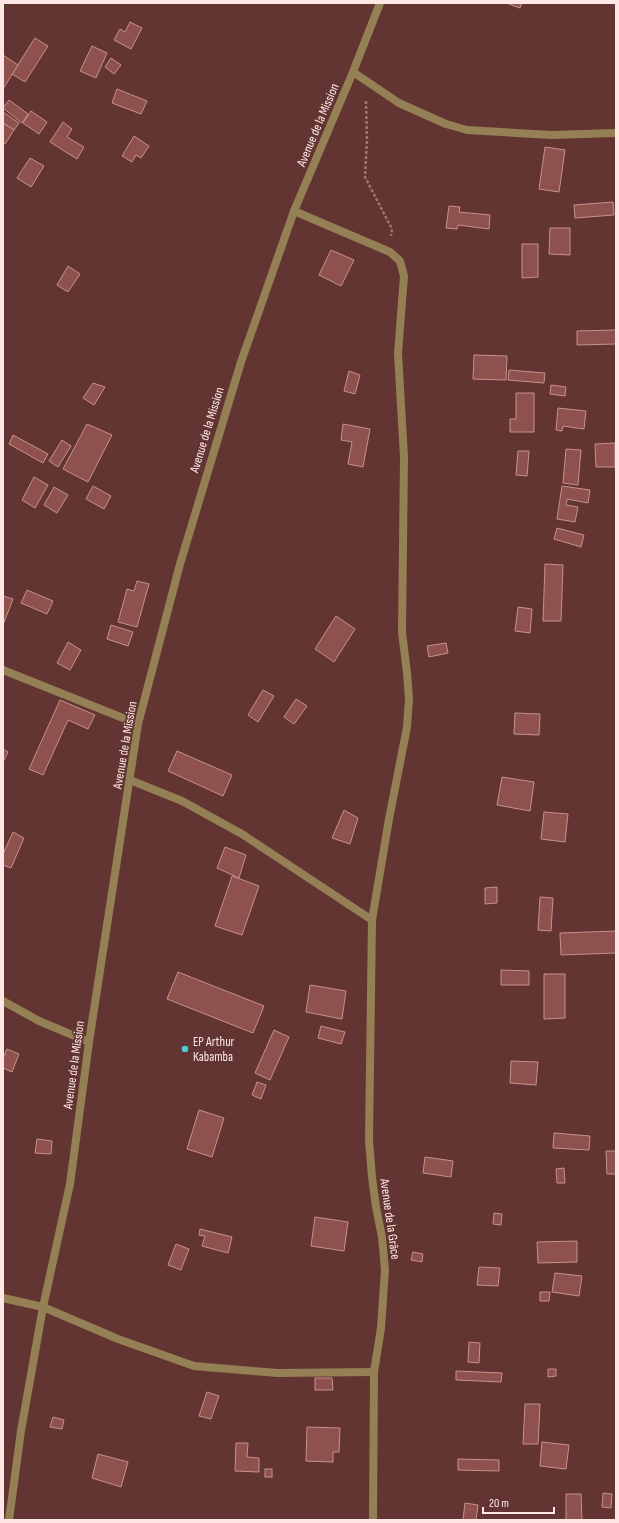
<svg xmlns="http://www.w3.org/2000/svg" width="619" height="1523" viewBox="0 0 619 1523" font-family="'Sofia Sans Condensed',sans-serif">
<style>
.building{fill:#8f514d;stroke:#c7918d}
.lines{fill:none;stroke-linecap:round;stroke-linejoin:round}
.path{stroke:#9b7673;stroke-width:2.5;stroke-dasharray:3 2;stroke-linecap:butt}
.minor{stroke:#957f55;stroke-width:8}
.poi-dot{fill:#52cbd7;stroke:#623532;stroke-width:1.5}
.labels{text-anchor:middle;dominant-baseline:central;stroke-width:4;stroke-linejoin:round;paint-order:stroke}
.street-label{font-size:13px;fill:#fee7e4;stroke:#623532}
.poi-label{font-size:13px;fill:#fee7e4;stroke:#623532;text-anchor:start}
</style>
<rect width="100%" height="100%" fill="#623532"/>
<g class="building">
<path d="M506,3H522L520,8Z"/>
<path d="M130,22L142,28L131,49L114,40L120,29L125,32Z"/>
<path d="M35,38L48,46L25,82L12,74Z"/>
<path d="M92,46L107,53L96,78L80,71Z"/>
<path d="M3,55L18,65L3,89Z"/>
<path d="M111,58L121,65L114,74L105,67Z"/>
<path d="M117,89L147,101L141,114L112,103Z"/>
<path d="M9,100L28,114L22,123L3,108Z"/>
<path d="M31,111L47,122L39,134L23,123Z"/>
<path d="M3,112L19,123L14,130L3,123Z"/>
<path d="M63,122L72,129L67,137L84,147L77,159L50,142Z"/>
<path d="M3,123L14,130L5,144L3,143Z"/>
<path d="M134,136L149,146L141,158L136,155L132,162L122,156Z"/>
<path d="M545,147L565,150L559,192L539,189Z"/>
<path d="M30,158L44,166L31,187L17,178Z"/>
<path d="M613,202L614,215L575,218L574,205Z"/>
<path d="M449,206L460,207L459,212L490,215L489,229L458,225L457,229L446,228Z"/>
<path d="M550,228H570V255L549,254Z"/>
<path d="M522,244H538V277L522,278Z"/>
<path d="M331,250L354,260L341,286L319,275Z"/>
<path d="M68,266L80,274L68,292L57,285Z"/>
<path d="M616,330V344L577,345V331Z"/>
<path d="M474,355L507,356L506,380L473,379Z"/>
<path d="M509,370L545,373L544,383L508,380Z"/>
<path d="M349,371L360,375L355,394L344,391Z"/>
<path d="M93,383L105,387L94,405L83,398Z"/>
<path d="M551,385L566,387L565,396L550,394Z"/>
<path d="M516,393H534V432H510V419H516Z"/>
<path d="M558,408L586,411L584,429L563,426L562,431L556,430Z"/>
<path d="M87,424L112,435L88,482L63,469Z"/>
<path d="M343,424L370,429L363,467L348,464L352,442L341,440Z"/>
<path d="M13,435L48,454L43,463L9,444Z"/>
<path d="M62,440L71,446L58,467L49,461Z"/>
<path d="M615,443V467H596L595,444Z"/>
<path d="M566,449L581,450L578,485L563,483Z"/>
<path d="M518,451H529L527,476L516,475Z"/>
<path d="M34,477L48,485L35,508L22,500Z"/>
<path d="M93,486L111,496L104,509L86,499Z"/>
<path d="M562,486L590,490L588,503L567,499L566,505L578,507L575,522L557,519Z"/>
<path d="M54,487L68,495L57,513L44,505Z"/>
<path d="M557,528L584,535L581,547L554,539Z"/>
<path d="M545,564L563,565L561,621H543Z"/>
<path d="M137,581L149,584L137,627L118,622L127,589L134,591Z"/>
<path d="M27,590L53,601L47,614L21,603Z"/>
<path d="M3,596L13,599L3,625Z"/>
<path d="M518,607L532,609L530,633L515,631Z"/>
<path d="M336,616L355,629L334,662L315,649Z"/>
<path d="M111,625L133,632L128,646L107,639Z"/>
<path d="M68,642L81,650L70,670L57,663Z"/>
<path d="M446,643L448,653L429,657L427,646Z"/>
<path d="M263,690L274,696L258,722L248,715Z"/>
<path d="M296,699L307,706L294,724L284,717Z"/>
<path d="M60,700L95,715L88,729L68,720L43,775L29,769Z"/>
<path d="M515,713L540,714L539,735L514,734Z"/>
<path d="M3,749L8,752L3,762Z"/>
<path d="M177,751L232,775L223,796L168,771Z"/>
<path d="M502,777L534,782L530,811L497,805Z"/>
<path d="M344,810L358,818L350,844L332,838Z"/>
<path d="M544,812L568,814L565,842L541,839Z"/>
<path d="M13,832L24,838L11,868L3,865V854Z"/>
<path d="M225,847L246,855L239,878L217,868Z"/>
<path d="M232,876L259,886L242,935L215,926Z"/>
<path d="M497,887V903L485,904V888Z"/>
<path d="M540,897L553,898L551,931L538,930Z"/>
<path d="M616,931V953L561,955L560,933Z"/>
<path d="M501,970L529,971V985H501Z"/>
<path d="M178,972L264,1006L253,1033L167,999Z"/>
<path d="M544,974H565V1018L544,1019Z"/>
<path d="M310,985L346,991L342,1019L306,1012Z"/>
<path d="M321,1026L345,1032L341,1044L318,1038Z"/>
<path d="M274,1030L289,1037L270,1080L255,1073Z"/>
<path d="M7,1049L19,1054L12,1072L3,1068V1058Z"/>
<path d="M511,1061L538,1062L536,1085L510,1083Z"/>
<path d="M257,1082L266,1085L261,1099L252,1095Z"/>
<path d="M199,1110L224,1118L212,1157L187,1149Z"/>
<path d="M554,1133L590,1136L589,1150L553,1148Z"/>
<path d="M37,1139L52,1141L51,1154L35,1153Z"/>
<path d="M606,1151H616V1174H607Z"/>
<path d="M425,1157L453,1161L451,1177L423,1173Z"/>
<path d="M564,1168L565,1183H557L556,1169Z"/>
<path d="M494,1213L502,1214L501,1225L493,1224Z"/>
<path d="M315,1217L348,1222L344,1251L311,1246Z"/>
<path d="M200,1229L232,1237L228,1253L202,1246L205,1236L199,1235Z"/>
<path d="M577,1241V1262L538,1263L537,1242Z"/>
<path d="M176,1244L189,1249L181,1270L168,1265Z"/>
<path d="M413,1252L423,1254L422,1262L411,1260Z"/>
<path d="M479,1267L500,1268L498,1286L477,1285Z"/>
<path d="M555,1273L582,1276L579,1296L552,1292Z"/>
<path d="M540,1292H550L549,1301H540Z"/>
<path d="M469,1342L480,1343L479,1363L468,1362Z"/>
<path d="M548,1369H556V1376L548,1377Z"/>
<path d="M456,1371L502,1373L501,1382L456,1380Z"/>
<path d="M315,1378H332L333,1390H315Z"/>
<path d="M207,1392L219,1396L211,1419L199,1416Z"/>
<path d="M525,1404H540L538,1444H523Z"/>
<path d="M53,1417L64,1420L62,1429L50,1427Z"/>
<path d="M307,1427L340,1428L339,1452H333V1462L306,1461Z"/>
<path d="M542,1442L569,1445L566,1469L540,1466Z"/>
<path d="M236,1443H248L247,1457L259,1458V1472L235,1471Z"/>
<path d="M98,1454L128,1462L121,1487L92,1478Z"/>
<path d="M458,1459L499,1460V1471L458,1470Z"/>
<rect x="265" y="1469" width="7" height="8"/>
<path d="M603,1493L612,1494L611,1508L602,1507Z"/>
<path d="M566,1494H581L582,1520H566Z"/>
<path d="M465,1503L478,1505L476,1520H463Z"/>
</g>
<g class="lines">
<path class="path" d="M366,101L367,139L365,177L392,229L391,236"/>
<g class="minor">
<path d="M353,72L399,103L446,124L467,130L551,135L616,133"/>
<path d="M294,211L390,252L400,261L404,276L398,353L404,457L402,632L407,673L409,699L407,727L389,819L372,920L369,1140L372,1177L376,1207L382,1237L385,1270L381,1328L374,1372L373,1520"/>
<path d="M3,670L138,724"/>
<path d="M130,780L182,801L242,834L372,920"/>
<path d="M3,1001L39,1021L89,1042"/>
<path d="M3,1298L43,1307L118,1339L194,1366L277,1373L374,1372"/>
<path d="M9,1520L21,1431L43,1307L70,1184L89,1042L138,724L180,564L241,362L294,211L353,72L380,3"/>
</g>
</g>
<circle class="poi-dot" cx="185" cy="1049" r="4"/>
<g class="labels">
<g class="street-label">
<text transform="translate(318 125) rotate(-67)">Avenue de la Mission</text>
<text transform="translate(207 430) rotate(-73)">Avenue de la Mission</text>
<text transform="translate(125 745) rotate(-80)">Avenue de la Mission</text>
<text transform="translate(74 1065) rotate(-82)">Avenue de la Mission</text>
<text transform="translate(390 1219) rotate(82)">Avenue de la Grâce</text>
</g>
<g class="poi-label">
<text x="193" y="1042">EP Arthur<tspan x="193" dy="15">Kabamba</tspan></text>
</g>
</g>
<rect width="619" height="1523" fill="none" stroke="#fee7e4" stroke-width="8"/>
<path d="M483 1507v6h71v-6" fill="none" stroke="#fee7e4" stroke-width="2"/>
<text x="489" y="1507" font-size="12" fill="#fee7e4" stroke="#623532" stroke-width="3" paint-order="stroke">20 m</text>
</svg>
